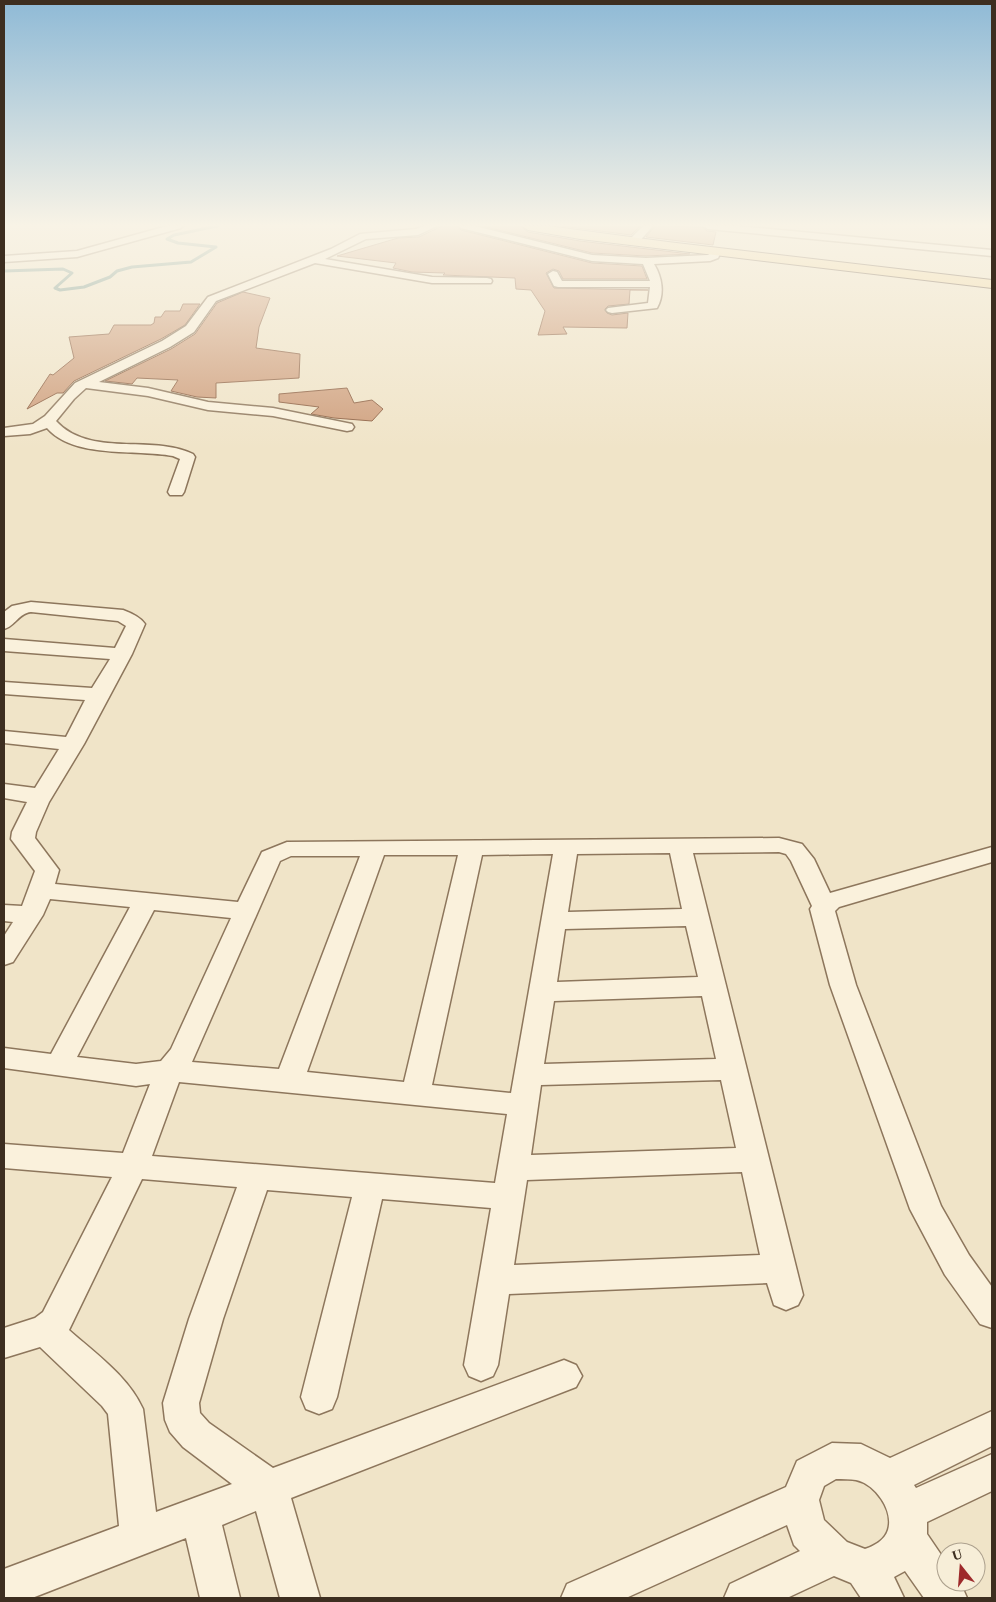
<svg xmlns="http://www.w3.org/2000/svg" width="996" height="1602" viewBox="0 0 996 1602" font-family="'Times New Roman',serif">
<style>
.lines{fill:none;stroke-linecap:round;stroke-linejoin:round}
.stream{stroke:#6f938a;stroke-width:3}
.building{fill:#cf9f7d;stroke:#8d5f41}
.minor-casing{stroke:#8d765c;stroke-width:3}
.major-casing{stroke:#5b4430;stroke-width:2}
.minor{fill:#faf1dc;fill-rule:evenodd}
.major{fill:#f3d9a0;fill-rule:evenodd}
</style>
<rect width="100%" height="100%" fill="#f0e4c8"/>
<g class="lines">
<path class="stream" d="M4,271L63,269L72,273L55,288L60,290L84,287L110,277L117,271L132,267L191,262L216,247L178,243L167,239L174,235L217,226"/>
</g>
<g class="building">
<path d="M442,226H457L461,230L592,263L642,266L647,279H563L559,271L553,269L546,273L554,288L648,290H630L629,304L608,306L605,309L607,313L612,315L628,313L627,328L563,327L567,334L538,335L545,311L531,290L516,289L515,278L443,275L445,273L412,272L393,268L396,263L337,256L398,238L419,237Z"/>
<path d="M482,226H520L528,232L580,241L690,254L646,256L592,253Z"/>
<path d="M561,226H640L631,235Z"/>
<path d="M655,226L702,227L707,231L716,232L713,245L646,237Z"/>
<path d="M243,292L270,298L259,327L256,348L300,354L299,378L216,383V398L197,397L171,391L178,380L137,378L132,384L105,381L171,349L195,334L217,303Z"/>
<path d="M183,304H200L185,325L161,339L74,381L63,393H57L27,409L50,374L53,375L74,358L69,337L109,334L114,325H151L154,323L155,317H161L165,311H180Z"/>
<path d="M347,388L354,403L372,400L383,409L372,421L334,418L311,414L319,407L279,402V394Z"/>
</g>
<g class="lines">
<g class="minor-casing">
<g id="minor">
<path d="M167,226H183L181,228L77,257L4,262V256L77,251Z"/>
<path d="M424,226H437L418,235L366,239L325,259L432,277L487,278L491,279L492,281L491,283H432L315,263L216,301L194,332L170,347L99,382L148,388L208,402L273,408L352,424L354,427L352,430L347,431L273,416L208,410L148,396L86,388L74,399L56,421C90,458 151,434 193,454L195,457L184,492L182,495H170L168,492L180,459L173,456C135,449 74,459 47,428L30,434L4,436V428L33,424L45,416L75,383L162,341L186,326L208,297L331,249L360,234L416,229Z"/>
<path d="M459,226H475L592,255L646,258L708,255L716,249L721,252L718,258L710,261L654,264C662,277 665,294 657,308L612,313L608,312L606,310L608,308L648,303L650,287H558L554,286L548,274L553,271L557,272L562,281H650L643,264L592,261L461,228Z"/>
<path d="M643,226H653L637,244H629V240Z"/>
<path d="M703,226H738L992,250V256L708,229Z"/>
<path d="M31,602L123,610C131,613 140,617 145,624L132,654L84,744L49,802L36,832L35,838L59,870L55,884L238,902L262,852L287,842L779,838L802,844L814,859L830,893L992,847V862L839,907L835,911L856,985L941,1206L969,1255L992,1287V1328L980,1324L945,1275L910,1209L830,985L810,909L812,906L791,861L786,854L779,852L693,853L803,1295L798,1305L786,1310L774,1305L767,1283L509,1294L498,1365L493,1376L481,1381L469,1376L464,1365L491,1208L382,1199L337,1397L332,1409L319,1414L306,1409L301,1397L352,1197L267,1190L223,1319L199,1403L200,1413L209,1423L273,1468L564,1360L576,1365L582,1376L576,1387L291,1498L320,1598H280L256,1511L222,1525L240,1598H200L186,1538L32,1598H4V1569L119,1526L108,1414L102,1406L40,1347L4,1358V1328L35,1318L43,1312L112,1177L4,1168V1144L123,1153L150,1084L136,1086L4,1068V1048L51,1054L130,907L50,899L43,915L13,962L4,965V936L13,922L4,921V905L22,906L35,871L11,839L12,832L27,802L4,798V784L35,788L59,749L4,743V731L66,737L85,700L4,694V682L92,688L110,659L4,651V639L115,648L126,626L118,621L31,612C19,613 15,626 4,629V612L12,606ZM670,853L682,909L568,912L577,854ZM553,854L511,1093L432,1085L482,855ZM384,855H458L404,1082L307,1072ZM291,856H360L279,1069L192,1062L280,861ZM154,910L231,918L171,1049L161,1061L136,1064L77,1057ZM686,926L698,977L557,982L565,929ZM702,996L716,1059L544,1064L554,1001ZM721,1080L736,1148L531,1155L541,1085ZM179,1082L507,1114L495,1183L152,1156ZM742,1172L760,1255L514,1265L527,1180ZM142,1179L237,1187L189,1319L163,1403L165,1420L170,1432L183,1447L232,1484L156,1512L143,1409C128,1376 96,1354 69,1330Z"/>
<path d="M992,1411V1446L914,1485L916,1488L992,1454V1491L927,1522V1534L946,1562V1582H960L967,1598H924L905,1571L894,1577L904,1598H861L851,1583L834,1576L787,1598H724L730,1584L800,1551L794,1545L787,1525L626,1598H561L567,1584L786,1487L797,1461L832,1443L861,1444L890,1458ZM836,1479C842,1479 850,1479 856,1480C875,1484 894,1510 888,1530C885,1540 874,1546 865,1549L847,1542L824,1520L819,1500L824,1486Z"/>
</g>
</g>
<g class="major-casing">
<path id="major" d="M522,226H548L668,242L992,280V288L580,239L528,230Z"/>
</g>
<use href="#minor" class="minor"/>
<use href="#major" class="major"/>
</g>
<linearGradient id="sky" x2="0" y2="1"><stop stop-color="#8fbad6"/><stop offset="0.5" stop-color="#f8f3e6"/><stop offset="1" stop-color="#f8f3e6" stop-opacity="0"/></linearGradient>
<rect width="996" height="450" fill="url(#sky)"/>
<rect width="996" height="1602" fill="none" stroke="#3d2e20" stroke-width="10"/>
<g transform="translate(961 1567) rotate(343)"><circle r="24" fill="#f7eed8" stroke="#ada18e"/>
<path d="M0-4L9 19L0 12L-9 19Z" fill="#9e2a2b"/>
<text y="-8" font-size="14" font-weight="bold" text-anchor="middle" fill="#3d2e20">U</text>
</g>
</svg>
